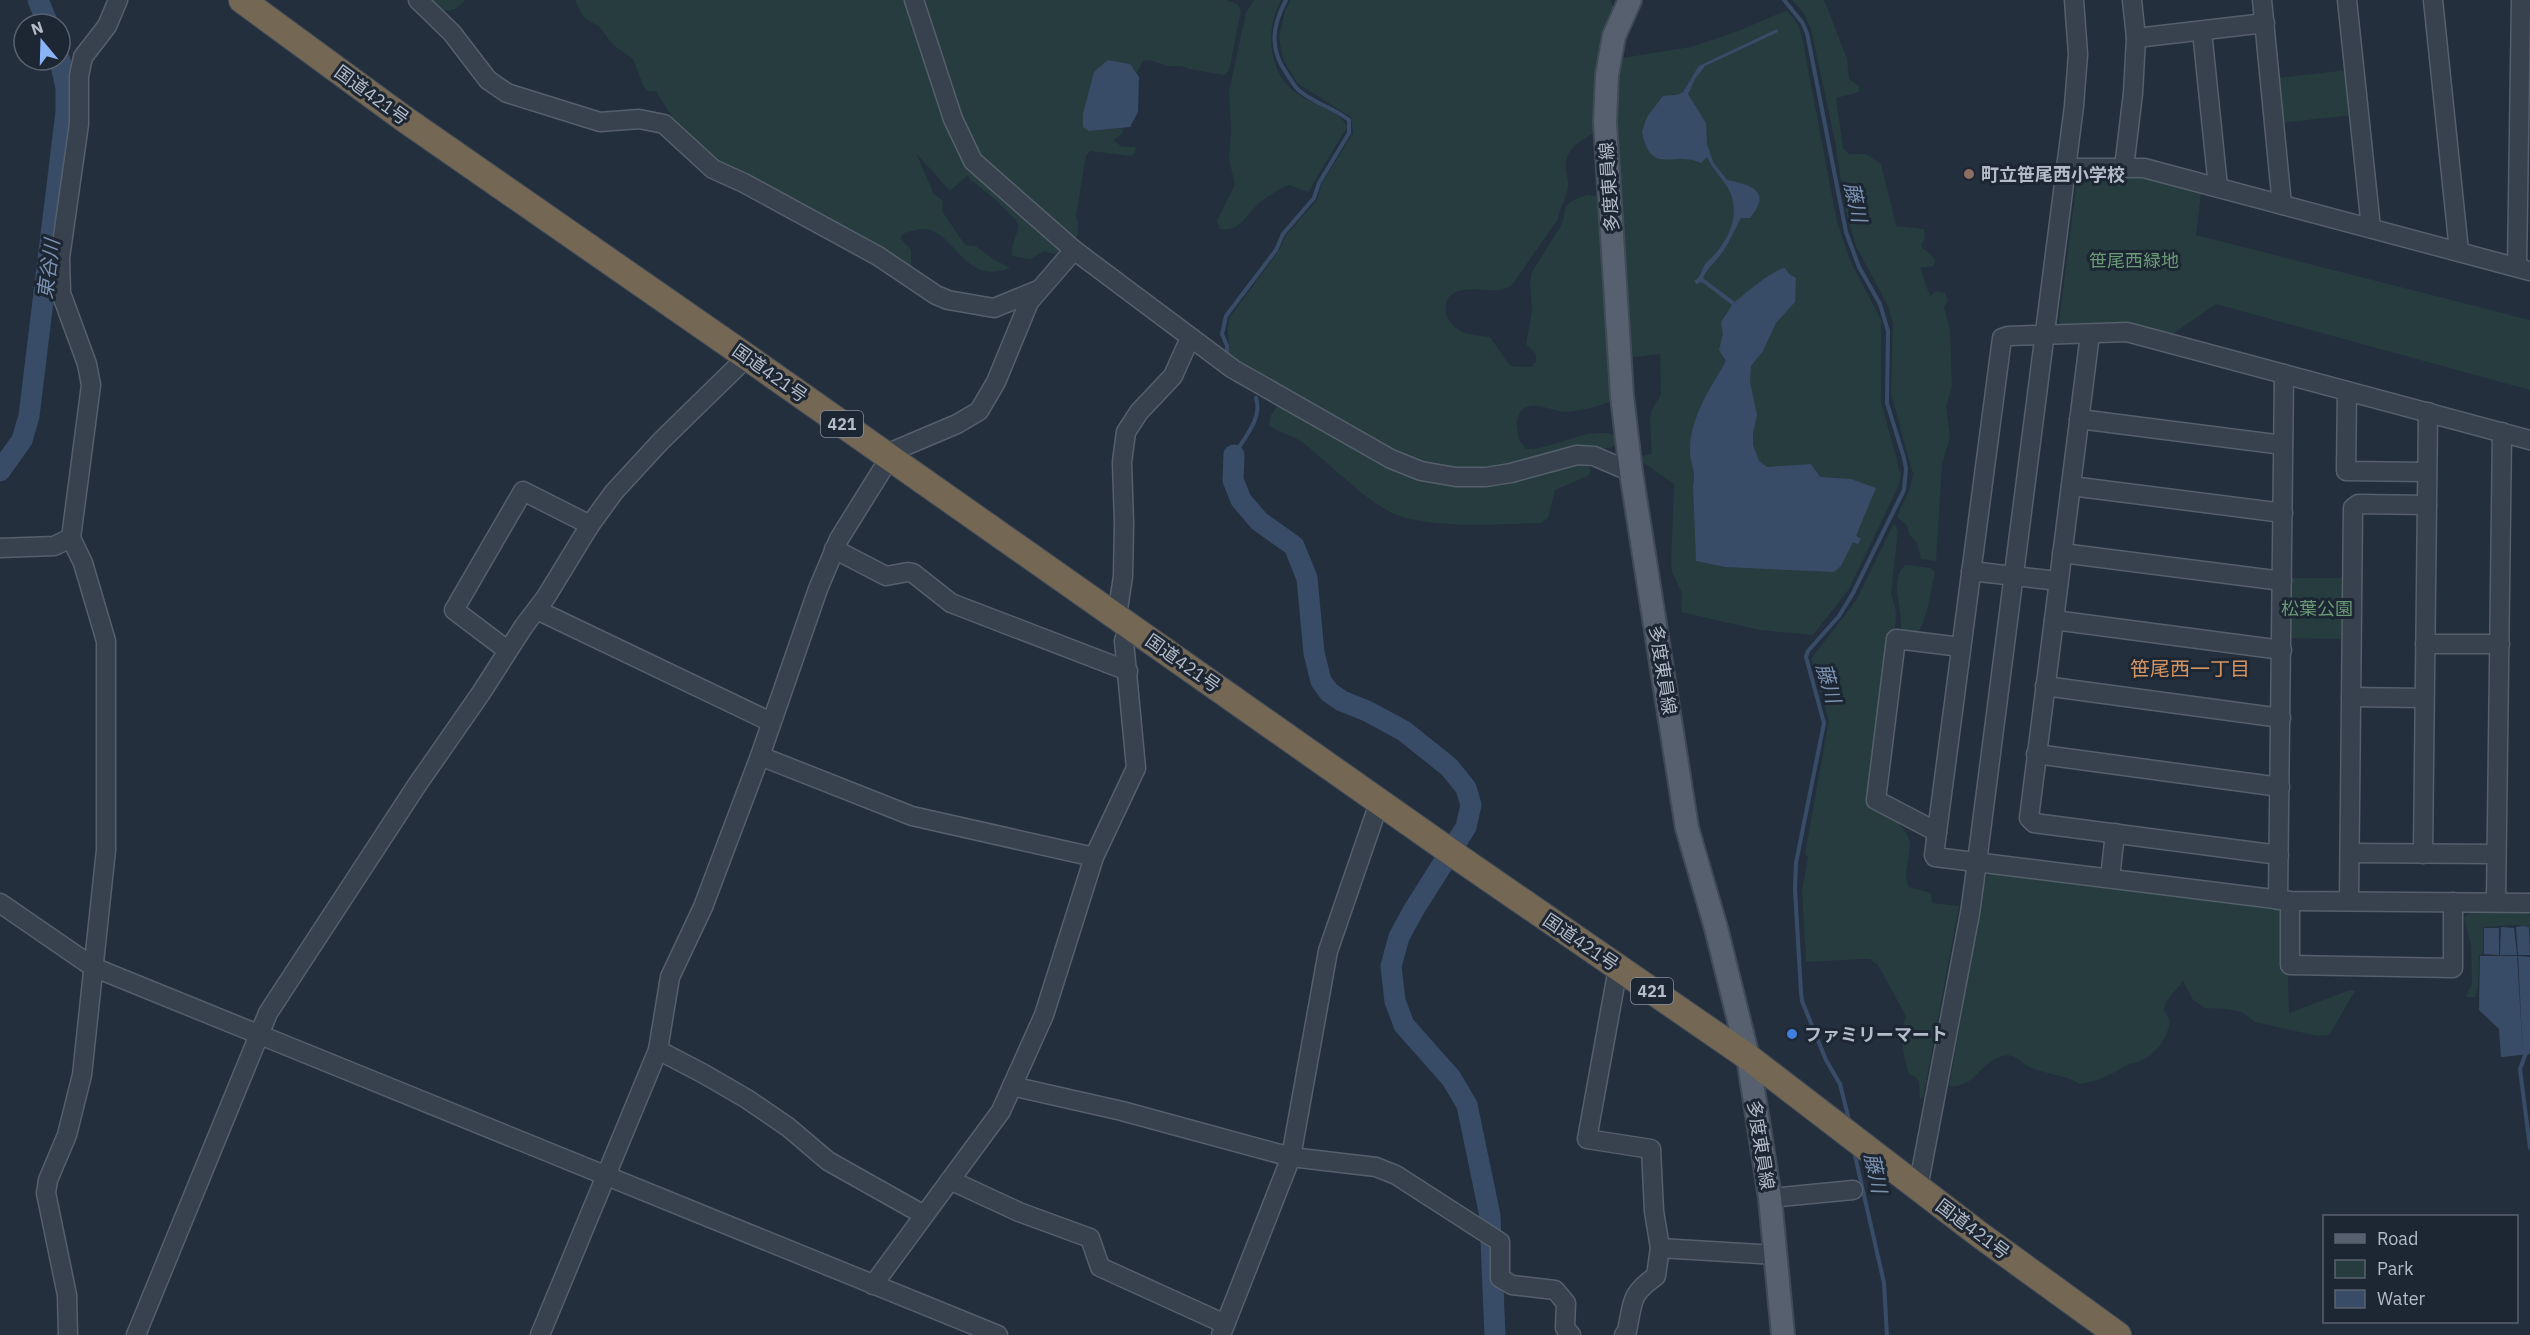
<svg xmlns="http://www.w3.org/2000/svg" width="2530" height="1335" viewBox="0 0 2530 1335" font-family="'IBM Plex Sans','Noto Sans JP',sans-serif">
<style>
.green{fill:#263c3f}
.water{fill:#394c67}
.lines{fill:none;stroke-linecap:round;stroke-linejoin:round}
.stream{stroke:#394c67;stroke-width:4}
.river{stroke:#394c67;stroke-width:21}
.minor-casing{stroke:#565f6c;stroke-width:21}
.major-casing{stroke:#414a57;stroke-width:26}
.highway-casing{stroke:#434c59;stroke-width:28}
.minor{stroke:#38414e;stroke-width:18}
.major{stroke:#56606e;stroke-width:22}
.highway{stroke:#746855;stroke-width:26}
.education-dot{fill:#8d6e63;stroke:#1d2633;stroke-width:2}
.shop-dot{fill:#3f7fe0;stroke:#1d2633;stroke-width:2}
.labels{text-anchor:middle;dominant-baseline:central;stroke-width:6;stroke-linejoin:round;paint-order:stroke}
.shield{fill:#1d2633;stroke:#878f9c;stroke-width:1.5}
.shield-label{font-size:16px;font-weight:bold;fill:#b4bcc9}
.street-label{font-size:18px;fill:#b4bcc9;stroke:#1d2633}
.poi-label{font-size:18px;font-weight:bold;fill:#b4bcc9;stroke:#1d2633;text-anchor:start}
.park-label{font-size:18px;fill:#6b9a76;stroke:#1d2633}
.water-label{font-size:20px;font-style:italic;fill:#7c92b1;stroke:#1d2633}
.neighbourhood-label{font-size:20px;fill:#d59563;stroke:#1d2633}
</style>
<rect width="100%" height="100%" fill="#242f3e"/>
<g class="green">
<path d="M423,0H465C448,19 442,8 423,0Z"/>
<path d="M575,0H1227L1237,4L1241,10L1229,71L1224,75L1189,69L1181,66H1168L1149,60L1143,61L1137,73L1130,64L1108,60L1089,131L1123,128L1122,134L1113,140L1122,147H1136L1135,153L1131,156L1091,151L1086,155L1076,215C1079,221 1079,235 1075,241C1072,244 1065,246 1060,247V252L1054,254L1044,251L1031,259L1012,256C1010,242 1019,235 1018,224C1018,219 977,183 970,180L968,175L950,191L916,153L934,194L943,201L942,211L965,245L976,246L993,259L1010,268C963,286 957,233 925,229C918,228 909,232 902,234L901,239L911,250V275L727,174L675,122L656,91H648L644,87L633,59L612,44L599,26L589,21L582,15Z"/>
<path d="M1254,0H1281C1264,32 1268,76 1301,96C1315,105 1341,111 1347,127L1308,192L1289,185C1280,189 1271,194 1263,200C1248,210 1242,233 1220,229L1217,221L1235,185L1229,159L1231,131L1229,91L1246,13Z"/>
<path d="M1291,0H1610L1615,10L1596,131C1581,142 1565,146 1566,169C1566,175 1569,181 1568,187C1567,197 1560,207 1558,219L1512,285C1512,286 1504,289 1504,289C1487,294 1449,280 1446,306C1445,311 1446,316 1449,320C1458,335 1474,335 1490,337L1510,366L1531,367L1536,361V354L1526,344L1532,310L1530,282L1532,272L1562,224L1566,207L1571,201L1587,195L1596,196L1600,201L1612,400C1600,407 1582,410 1567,412C1553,413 1525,394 1518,418C1515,425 1519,433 1519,440L1526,449C1552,450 1591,425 1614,435L1616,445L1609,448H1582L1499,469L1477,471L1430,467L1381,447L1227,358C1233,345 1224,333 1230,317L1278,252L1286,235L1317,200L1322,183L1353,133L1351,117L1297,83L1283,60L1279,38L1285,11Z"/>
<path d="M1792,0H1823L1825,2L1847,59L1849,79L1859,86V92L1836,98L1843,148L1849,154H1866L1881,164L1896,226L1924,229L1925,237L1921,246L1935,259L1934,266L1920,268L1930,296L1937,291L1945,293L1948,301L1944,307L1950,331L1952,385L1946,407L1950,437L1942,464L1936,561L1921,559L1917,543L1909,534L1907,525L1897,517L1910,488L1913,474L1891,393L1893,324L1888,306L1856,246L1845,208L1835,141L1811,29L1804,13Z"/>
<path d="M1787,10L1799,26L1802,37L1837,222L1850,260L1881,320V402L1901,475L1898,487L1849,589L1813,635L1760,630L1681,612L1682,593L1672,572L1671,564L1674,484L1644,463H1641L1640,456L1652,454L1650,422L1651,412L1661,394L1660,354L1628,358L1620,245L1615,97L1622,58L1691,47L1741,30Z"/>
<path d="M2348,70L2353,115L2280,123L2276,78Z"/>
<path d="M2148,178L2201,193L2196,235L2530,320V390L2216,304L2168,337L2062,328L2059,321L2077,180Z"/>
<path d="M1279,404L1411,475L1573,463L1588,466L1591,471L1588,476L1555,490L1548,518L1541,523C1500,524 1438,529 1400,516C1369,506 1329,462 1302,442C1292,435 1279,433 1269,425L1271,415Z"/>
<path d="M1894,523L1898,531L1891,593L1896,612L1895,631L1870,802C1884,810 1910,828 1910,845C1910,860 1902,872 1909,887L1931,893L1932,903L1959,906L1923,1098L1920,1099L1919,1082L1915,1076L1909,1075C1904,1055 1898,1035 1906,1016L1878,965L1870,959H1861L1806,962L1802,891L1808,857L1805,854L1829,720L1811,659L1857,599Z"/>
<path d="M1905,565L1931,568L1935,572C1931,591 1927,619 1917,635H1901C1901,627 1901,619 1900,611C1898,595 1892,579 1905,565Z"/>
<path d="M2288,578H2347V639L2287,638Z"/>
<path d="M1996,869L2280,907L2286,917L2289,1013L2350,990L2355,991L2329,1035L2318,1036L2255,1022L2242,1012L2227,1009L2205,1008L2193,1000L2183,981L2166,1002L2164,1010L2170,1021C2167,1039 2158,1053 2140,1061C2136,1063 2131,1063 2127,1065C2111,1075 2098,1081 2080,1084C2064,1074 2048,1075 2032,1068C2021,1064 2015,1052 2003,1056C1980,1061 1975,1089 1949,1086L1986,877Z"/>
<path d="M2483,911L2521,912L2530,915V931L2529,926L2515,925L2483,927V953L2479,955L2478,988L2475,997H2466L2472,983L2471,945L2464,918L2470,913Z"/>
</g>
<g class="water">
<path d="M1777,29L1778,32L1705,66L1695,79L1688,94L1706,123L1707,144L1713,162L1727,180C1750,185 1773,190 1750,218H1741C1733,232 1728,247 1717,259C1711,266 1707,269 1703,278L1735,302C1744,294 1774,269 1785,268L1789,274L1796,278L1795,302L1776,323L1763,351L1751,366L1750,382L1757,415L1753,433V445L1759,461L1767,467L1811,464L1820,477L1851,479L1876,488L1856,536L1861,539L1858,544L1853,542L1841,566L1834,572L1725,567L1696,561L1693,485C1697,473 1689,460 1690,448C1691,416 1711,387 1726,361L1719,350L1723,334L1721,322L1732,305L1702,282L1696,284L1694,281C1702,277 1701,268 1707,262C1727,244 1743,215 1728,188C1721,177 1712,168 1707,157L1701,163C1674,150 1651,177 1642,132L1647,117L1663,96C1669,95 1678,96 1683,92C1685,90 1695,71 1699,66Z"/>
<path d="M1108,60L1130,64L1139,77L1138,112L1130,127L1089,131L1083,127V114L1094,72Z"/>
<path d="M2523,926L2529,927L2530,955H2518L2516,927Z"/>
<path d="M2501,927L2514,928L2517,955H2500Z"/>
<path d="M2484,928H2499V955L2484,954Z"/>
<path d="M2480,956H2517L2523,1054L2518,956L2530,957V1054L2501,1057L2499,1029L2479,1010Z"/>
</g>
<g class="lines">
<g class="stream">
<path d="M1784,0L1802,22L1807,33L1846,232L1859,267L1880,304L1888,331L1887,403L1904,458L1906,469L1904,490L1853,593L1839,616L1808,651L1806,657L1824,723L1796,863L1795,889L1801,992L1802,1001L1826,1060L1840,1084L1849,1120"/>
<path d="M1227,352V346L1222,334L1226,316L1276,250L1283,234L1314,198L1319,183L1349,133V120C1334,108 1316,104 1301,92C1295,88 1291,80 1287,74C1269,49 1272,26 1286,0"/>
<path d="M1234,455C1244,438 1263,418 1256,398"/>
<path d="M2527,1050L2520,1069L2530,1148"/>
<path d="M1854,1151L1884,1283L1887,1335"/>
</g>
<g class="river">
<path d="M38,0L48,24"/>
<path d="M1234,455L1233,480L1241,500L1259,521L1294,546L1307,578L1314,653L1321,681L1329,692L1342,701L1367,711L1404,731L1449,767L1466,788L1471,805L1466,827L1413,911L1399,937L1391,966L1395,1001L1404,1025L1451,1078L1467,1105L1490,1216L1495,1335"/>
<path d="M0,471L22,440L29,416L66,112V88L60,60"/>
</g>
<g class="minor-casing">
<g id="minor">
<path d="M418,0L452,33L488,80L507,93L600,122L639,119L664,124L713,169L744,183L878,256L936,295L948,300L994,308L1038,290"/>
<path d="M914,0L953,119L973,161L1074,250L1233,369L1391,459L1421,471L1456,477H1486L1511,473L1577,455L1594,456L1631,472"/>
<path d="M2132,0L2136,38L2265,23"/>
<path d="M2262,0L2282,205"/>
<path d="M2347,0L2371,228"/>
<path d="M2433,0L2459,251"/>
<path d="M2202,31L2218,187"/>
<path d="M2066,168H2144L2530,271"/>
<path d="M2124,168L2133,93L2136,38"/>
<path d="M2517,267L2521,0"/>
<path d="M2090,334L2029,818L2034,823L2279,855"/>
<path d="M2347,391L2346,471L2427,472"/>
<path d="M2079,419L2283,445"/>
<path d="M2530,440L2127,332L2008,336L2002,338L1934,855L1935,857L2290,901L2530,903"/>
<path d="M886,454L957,424L979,411L996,382L1029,302L1074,250"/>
<path d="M2071,486L2283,513"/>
<path d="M0,548L54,546L71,538"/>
<path d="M834,549L886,576L908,572L913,573L951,603L1128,671"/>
<path d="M2062,553L2282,581"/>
<path d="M1971,571L2058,581"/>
<path d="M537,610L771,722"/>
<path d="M1117,616L1123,576L1124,523L1122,462L1126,432L1139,412L1173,376L1190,338"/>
<path d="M2054,620L2282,650"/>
<path d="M2425,644H2500"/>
<path d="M507,650L454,610L523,491L590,525"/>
<path d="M2045,686L2281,718"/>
<path d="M2351,697L2424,698"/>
<path d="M2036,754L2280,787"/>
<path d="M760,756L912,816L1094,857"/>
<path d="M1937,832L1876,800L1896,639L1961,647"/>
<path d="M2350,853L2496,854"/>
<path d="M2423,854L2428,412"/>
<path d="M2110,878L2115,833"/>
<path d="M2278,900L2284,374"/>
<path d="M2290,901V965L2453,968V902"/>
<path d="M2349,901L2353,508L2358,504L2427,505"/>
<path d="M2496,902L2502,432"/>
<path d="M0,903L93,967L998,1335"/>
<path d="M1618,968L1587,1139L1651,1149L1654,1211L1660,1248"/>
<path d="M658,1050L704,1074L747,1099L788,1127L828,1161L924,1215"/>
<path d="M1012,1086L1122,1111L1291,1157L1376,1167L1396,1175L1500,1242V1278L1512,1285L1555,1290L1566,1303L1565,1328L1571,1335"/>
<path d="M950,1180L1019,1212L1090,1238L1100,1267L1225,1324"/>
<path d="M1918,1188L1970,913L1977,862L2074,106L2078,54L2074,0"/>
<path d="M1770,1198L1853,1190"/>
<path d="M873,1285L1001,1111L1044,1015L1094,857L1136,768L1124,641L1129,625"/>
<path d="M68,1335L67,1295L46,1193L48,1180L67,1135L82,1075L106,850V641L83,563L71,538L91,385L87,364L61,293L60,258L79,124V76L83,57L107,26L118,0"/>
<path d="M136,1335L268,1013L417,785L481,693L524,626L546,597L590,525L614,492L661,441L747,357"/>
<path d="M540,1335L658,1050L670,977L703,907L760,756L818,589L839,539L890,457"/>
<path d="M1221,1335L1291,1157L1328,951L1380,800"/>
<path d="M1624,1335L1627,1331C1633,1302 1630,1294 1656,1276L1660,1248L1776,1255"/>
</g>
</g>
<g class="major-casing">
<path id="major" d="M1630,0L1614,36L1607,75L1605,122L1622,396L1631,472L1687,828L1716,928L1748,1057L1770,1198L1783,1335"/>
</g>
<g class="highway-casing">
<path id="highway" d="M242,0L403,118L747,357L1455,855L1748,1057L1980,1235L2118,1335"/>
</g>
<use href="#minor" class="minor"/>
<use href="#major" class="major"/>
<use href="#highway" class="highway"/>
</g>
<circle class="education-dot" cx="1969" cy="174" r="6"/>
<circle class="shop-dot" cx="1792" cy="1034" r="6"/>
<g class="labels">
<g class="shield">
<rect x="821" y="411" width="42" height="26" rx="4.5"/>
<rect x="1631" y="978" width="42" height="26" rx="4.5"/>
</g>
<g class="shield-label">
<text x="842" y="424">421</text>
<text x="1652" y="991">421</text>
</g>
<g class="street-label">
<text transform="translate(372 95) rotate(36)">国道421号</text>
<text transform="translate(1609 187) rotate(-94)">多度東員線</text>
<text transform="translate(770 373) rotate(35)">国道421号</text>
<text transform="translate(1183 663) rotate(35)">国道421号</text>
<text transform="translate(1663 670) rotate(81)">多度東員線</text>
<text transform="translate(1581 942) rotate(34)">国道421号</text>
<text transform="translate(1761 1145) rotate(81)">多度東員線</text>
<text transform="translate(1973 1229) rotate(37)">国道421号</text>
</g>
<g class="poi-label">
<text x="1981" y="174">町立笹尾西小学校</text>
<text x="1804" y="1034">ファミリーマート</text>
</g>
<g class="park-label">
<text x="2134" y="260">笹尾西緑地</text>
<text x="2317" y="608">松葉公園</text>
</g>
<g class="water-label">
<text transform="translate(1856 202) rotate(78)">藤川</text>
<text transform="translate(48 269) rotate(-83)">東谷川</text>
<text transform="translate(1829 683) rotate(74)">藤川</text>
<text transform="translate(1876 1173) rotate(78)">藤川</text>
</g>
<g class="neighbourhood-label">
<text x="2190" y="668">笹尾西一丁目</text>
</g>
</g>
<rect x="2323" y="1215" width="195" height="108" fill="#1d2633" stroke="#59626f" stroke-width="1.5"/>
<rect x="2335" y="1234" width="30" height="9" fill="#56606e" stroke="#59626f" stroke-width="1.5"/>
<text x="2377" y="1245" font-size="18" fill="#b4bcc9">Road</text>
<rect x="2335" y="1260" width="30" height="18" fill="#263c3f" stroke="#59626f" stroke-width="1.5"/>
<text x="2377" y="1275" font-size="18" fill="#b4bcc9">Park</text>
<rect x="2335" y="1290" width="30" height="18" fill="#394c67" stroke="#59626f" stroke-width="1.5"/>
<text x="2377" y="1305" font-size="18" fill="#b4bcc9">Water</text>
<g transform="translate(42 42) rotate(341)"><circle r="28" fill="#1d2633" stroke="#59626f" stroke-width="1.5"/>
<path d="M0-4.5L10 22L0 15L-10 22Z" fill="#8ab4f8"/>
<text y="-9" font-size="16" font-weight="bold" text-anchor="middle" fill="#b4bcc9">N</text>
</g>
</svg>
